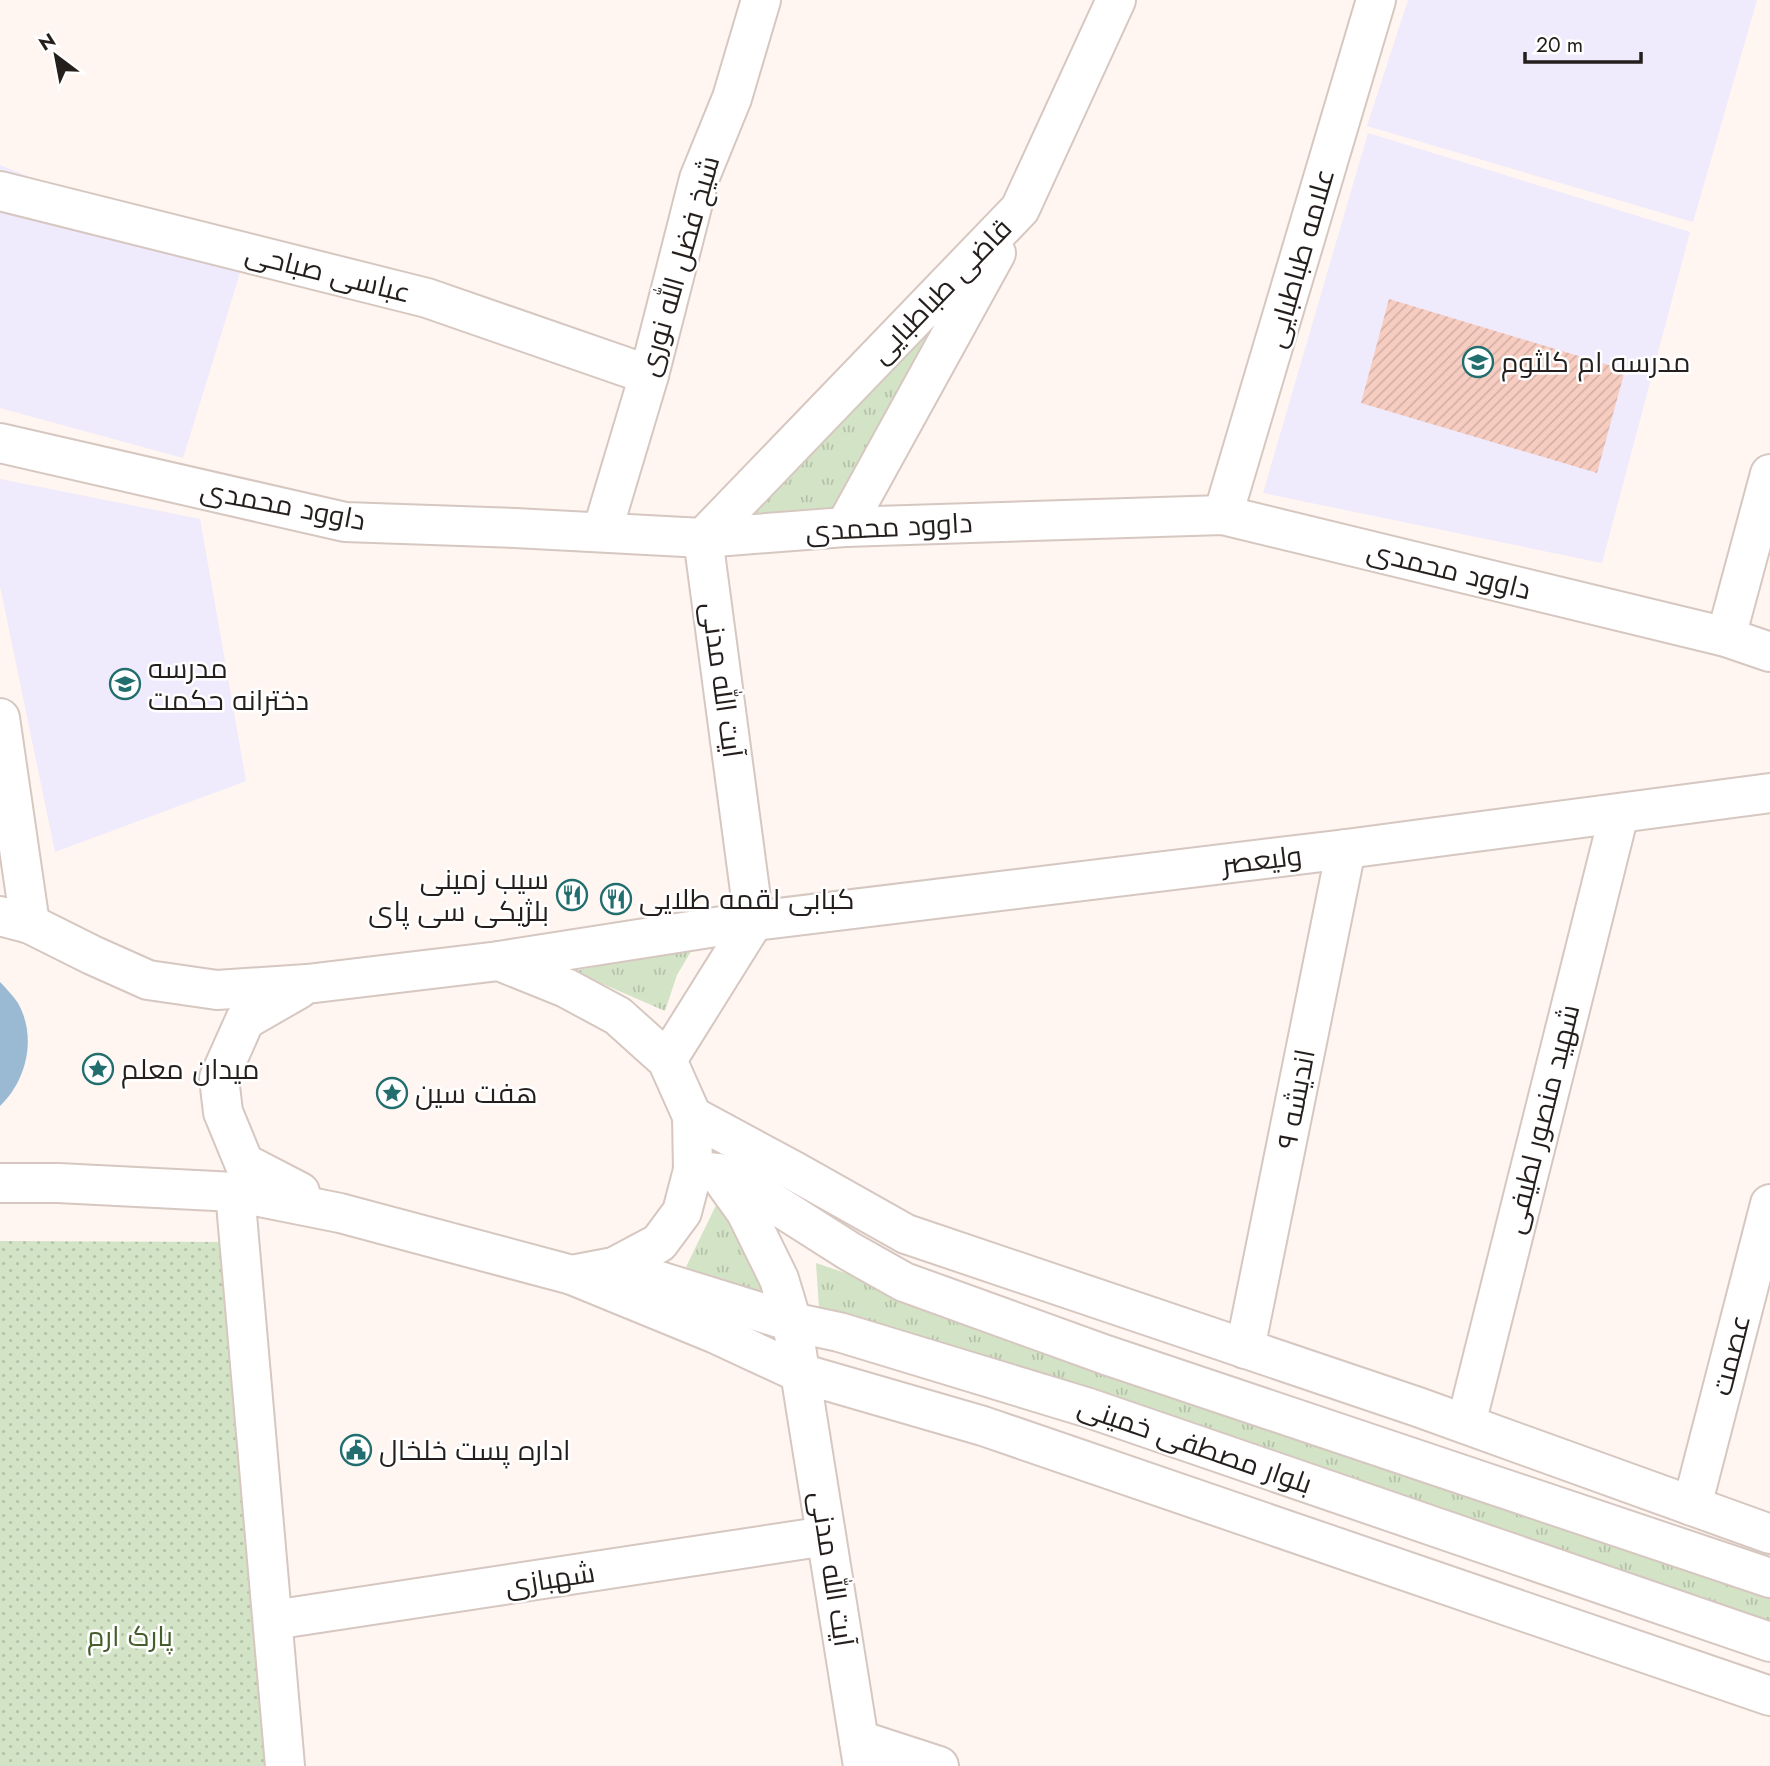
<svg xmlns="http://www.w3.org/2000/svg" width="1770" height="1766" viewBox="0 0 1770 1766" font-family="Jost,Cairo,sans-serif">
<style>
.education{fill:#efeafc}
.grass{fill:url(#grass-tufts)}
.park{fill:url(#park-dots)}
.water{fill:#9abad4}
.building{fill:url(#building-hatch)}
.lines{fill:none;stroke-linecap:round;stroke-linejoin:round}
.minor-casing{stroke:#d6c7c0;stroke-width:42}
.tertiary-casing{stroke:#d6c7c0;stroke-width:42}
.secondary-casing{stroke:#d6c7c0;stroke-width:42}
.primary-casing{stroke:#d6c7c0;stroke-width:42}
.minor{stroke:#fff;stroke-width:38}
.tertiary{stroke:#fff;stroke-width:38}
.secondary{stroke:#fff;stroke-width:38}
.primary{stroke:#fff;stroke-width:38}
.labels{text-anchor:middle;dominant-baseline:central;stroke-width:5;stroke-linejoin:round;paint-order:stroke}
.street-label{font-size:28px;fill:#241e1c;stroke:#fff}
.poi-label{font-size:28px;fill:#241e1c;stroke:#fff;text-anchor:start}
.park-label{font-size:28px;fill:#455d2b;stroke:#fff}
</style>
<defs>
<pattern id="grass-tufts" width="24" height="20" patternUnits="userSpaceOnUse" patternTransform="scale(1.75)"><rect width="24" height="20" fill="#d3e3c5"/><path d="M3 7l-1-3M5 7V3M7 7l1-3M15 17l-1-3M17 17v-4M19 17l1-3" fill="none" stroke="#b5c2a9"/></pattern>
<pattern id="park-dots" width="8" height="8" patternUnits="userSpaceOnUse" patternTransform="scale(1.75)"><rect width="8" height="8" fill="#d3e3c5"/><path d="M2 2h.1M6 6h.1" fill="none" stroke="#b5c2a9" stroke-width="1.8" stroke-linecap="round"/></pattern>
<pattern id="building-hatch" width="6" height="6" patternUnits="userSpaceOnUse" patternTransform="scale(1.75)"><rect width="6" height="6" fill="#f8cdc1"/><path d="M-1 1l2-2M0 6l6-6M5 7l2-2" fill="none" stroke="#d4b0a5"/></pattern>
</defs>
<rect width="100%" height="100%" fill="#fff5f1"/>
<g class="education">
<path d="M1408,0H1757L1693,222L1367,126Z"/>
<path d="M1368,133L1690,232L1602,563L1263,493Z"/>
<path d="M0,165L243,263L183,458L0,408Z"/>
<path d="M0,479L200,519L246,781L55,852L0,586Z"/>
</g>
<g class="grass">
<path d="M975,274L839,514L737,520Z"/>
<path d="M693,948L677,975L665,1011L573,971Z"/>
<path d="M721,1195L769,1292L760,1298L686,1267Z"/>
<path d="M816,1263L1770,1586V1630L819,1308Z"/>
</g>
<path class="park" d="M0,1241L230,1242L271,1766H0Z"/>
<path class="water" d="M0,982C6,988 13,996 18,1003C37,1037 27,1080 0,1106Z"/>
<path class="building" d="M1389,299L1625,370L1597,473L1361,403Z"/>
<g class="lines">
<g class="minor-casing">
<g id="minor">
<path d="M0,191L427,298L649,375"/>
<path d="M0,443L345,522L515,528L703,538L845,527L1223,515L1726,637L1770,652"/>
<path d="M1223,515L1376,0"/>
<path d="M845,527L996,253"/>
<path d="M602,532L649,375L699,179L732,98L761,0"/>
<path d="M703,538L1020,209L1116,0"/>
<path d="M703,538L754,921"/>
<path d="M1726,637L1770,474"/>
<path d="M0,718L30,924"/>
<path d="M235,1192L285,1766"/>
<path d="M1245,1349L1346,849"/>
<path d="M1466,1424L1619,814"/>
<path d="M1692,1506L1770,1204"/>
<path d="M273,1620L826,1536"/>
<path d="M859,1740L939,1766"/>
</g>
</g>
<g class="tertiary-casing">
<path id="tertiary" d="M718,1173L746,1212L779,1279L792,1322L863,1766"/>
</g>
<g class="secondary-casing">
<g id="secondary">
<path d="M499,961L754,921L1346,849L1770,793"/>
<path d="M667,1060L754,921"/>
<path d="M692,1116L794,1171L906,1234L1418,1407L1770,1534"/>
<path d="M572,1275L716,1334L800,1373L983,1426L1770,1696"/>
</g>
</g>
<g class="primary-casing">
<g id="primary">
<path d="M0,916L30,924L92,955L148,980L217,990L307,984L499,961L566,988L618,1016L667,1060L692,1116L693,1170L682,1212L659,1243L614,1267L572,1275L340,1213L235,1192L58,1183H0"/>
<path d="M299,989L245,1020L219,1078L223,1112L244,1163L300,1192"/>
<path d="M693,1170L718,1173L753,1190L849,1251L904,1282L1106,1355L1770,1578"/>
<path d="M614,1267L792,1322L839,1332L1089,1408L1770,1642"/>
</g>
</g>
<use href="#minor" class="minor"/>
<use href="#tertiary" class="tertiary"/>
<use href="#secondary" class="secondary"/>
<use href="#primary" class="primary"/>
</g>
<defs>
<g id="school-ring" transform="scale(1.575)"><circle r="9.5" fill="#fff" stroke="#226e6e" stroke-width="1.5"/><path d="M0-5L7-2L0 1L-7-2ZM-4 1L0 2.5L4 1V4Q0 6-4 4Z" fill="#226e6e"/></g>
<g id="restaurant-ring" transform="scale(1.575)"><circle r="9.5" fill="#fff" stroke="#226e6e" stroke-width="1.5"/><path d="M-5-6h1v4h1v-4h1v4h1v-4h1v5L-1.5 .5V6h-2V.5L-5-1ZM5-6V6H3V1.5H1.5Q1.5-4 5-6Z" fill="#226e6e"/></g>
<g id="sight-ring" transform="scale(1.575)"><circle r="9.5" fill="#fff" stroke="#226e6e" stroke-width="1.5"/><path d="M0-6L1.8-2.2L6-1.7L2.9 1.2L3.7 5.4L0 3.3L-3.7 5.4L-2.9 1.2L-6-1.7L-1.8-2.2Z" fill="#226e6e"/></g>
<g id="civic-ring" transform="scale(1.575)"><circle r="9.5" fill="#fff" stroke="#226e6e" stroke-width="1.5"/><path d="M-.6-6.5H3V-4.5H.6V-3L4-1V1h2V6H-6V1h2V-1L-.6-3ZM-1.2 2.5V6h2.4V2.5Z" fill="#226e6e"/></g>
</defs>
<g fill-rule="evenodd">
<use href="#school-ring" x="1478" y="362"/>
<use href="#school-ring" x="125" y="684"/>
<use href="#restaurant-ring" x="572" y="895"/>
<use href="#restaurant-ring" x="616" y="899"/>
<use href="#sight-ring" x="98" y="1069"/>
<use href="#sight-ring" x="392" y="1093"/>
<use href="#civic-ring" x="356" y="1450"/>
</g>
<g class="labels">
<g class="street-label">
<text transform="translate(1300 258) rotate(-74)">علامه طباطبایی</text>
<text transform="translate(679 266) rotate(-74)">شیخ فضل الله نوری</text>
<text transform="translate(328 273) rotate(14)">عباسی صباحی</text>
<text transform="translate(941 291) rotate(-46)">قاضی طباطبایی</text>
<text transform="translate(283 505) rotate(11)">داوود محمدی</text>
<text transform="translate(889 527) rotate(-3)">داوود محمدی</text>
<text transform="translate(1449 570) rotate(14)">داوود محمدی</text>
<text transform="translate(722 680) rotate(82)">آیت الله مدنی</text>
<text transform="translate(1262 860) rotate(-7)">ولیعصر</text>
<text transform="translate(1296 1099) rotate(-79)">اندیشه ۹</text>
<text transform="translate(1542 1119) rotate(-76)">شهید منصور لطیفی</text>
<text transform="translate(1731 1355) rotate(-76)">عصمت</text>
<text transform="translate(1195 1445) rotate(19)">بلوار مصطفی خمینی</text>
<text transform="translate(832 1569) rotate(81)">آیت‌ الله مدنی</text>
<text transform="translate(550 1579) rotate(-9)">شهبازی</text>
</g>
<g class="poi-label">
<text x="1501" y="362">مدرسه ام کلثوم</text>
<text x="148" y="668">مدرسه<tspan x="148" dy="32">دخترانه حکمت</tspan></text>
<text x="549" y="879" text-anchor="end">سیب زمینی<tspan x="549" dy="32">بلژیکی سی پای</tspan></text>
<text x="639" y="899">کبابی لقمه طلایی</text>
<text x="121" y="1069">میدان معلم</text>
<text x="415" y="1093">هفت سین</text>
<text x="379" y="1450">اداره پست خلخال</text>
</g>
<g class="park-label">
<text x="130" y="1636">پارک ارم</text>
</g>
</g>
<g transform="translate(56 56) rotate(328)" stroke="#ffffff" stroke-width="5" paint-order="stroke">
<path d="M0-5L12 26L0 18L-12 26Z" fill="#241e1c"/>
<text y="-10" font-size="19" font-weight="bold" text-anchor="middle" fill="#241e1c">N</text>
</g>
<path d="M1525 52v10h116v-10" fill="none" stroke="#241e1c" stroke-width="3.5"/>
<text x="1536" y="52" font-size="21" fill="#241e1c" stroke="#ffffff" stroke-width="5" paint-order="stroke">20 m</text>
</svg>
